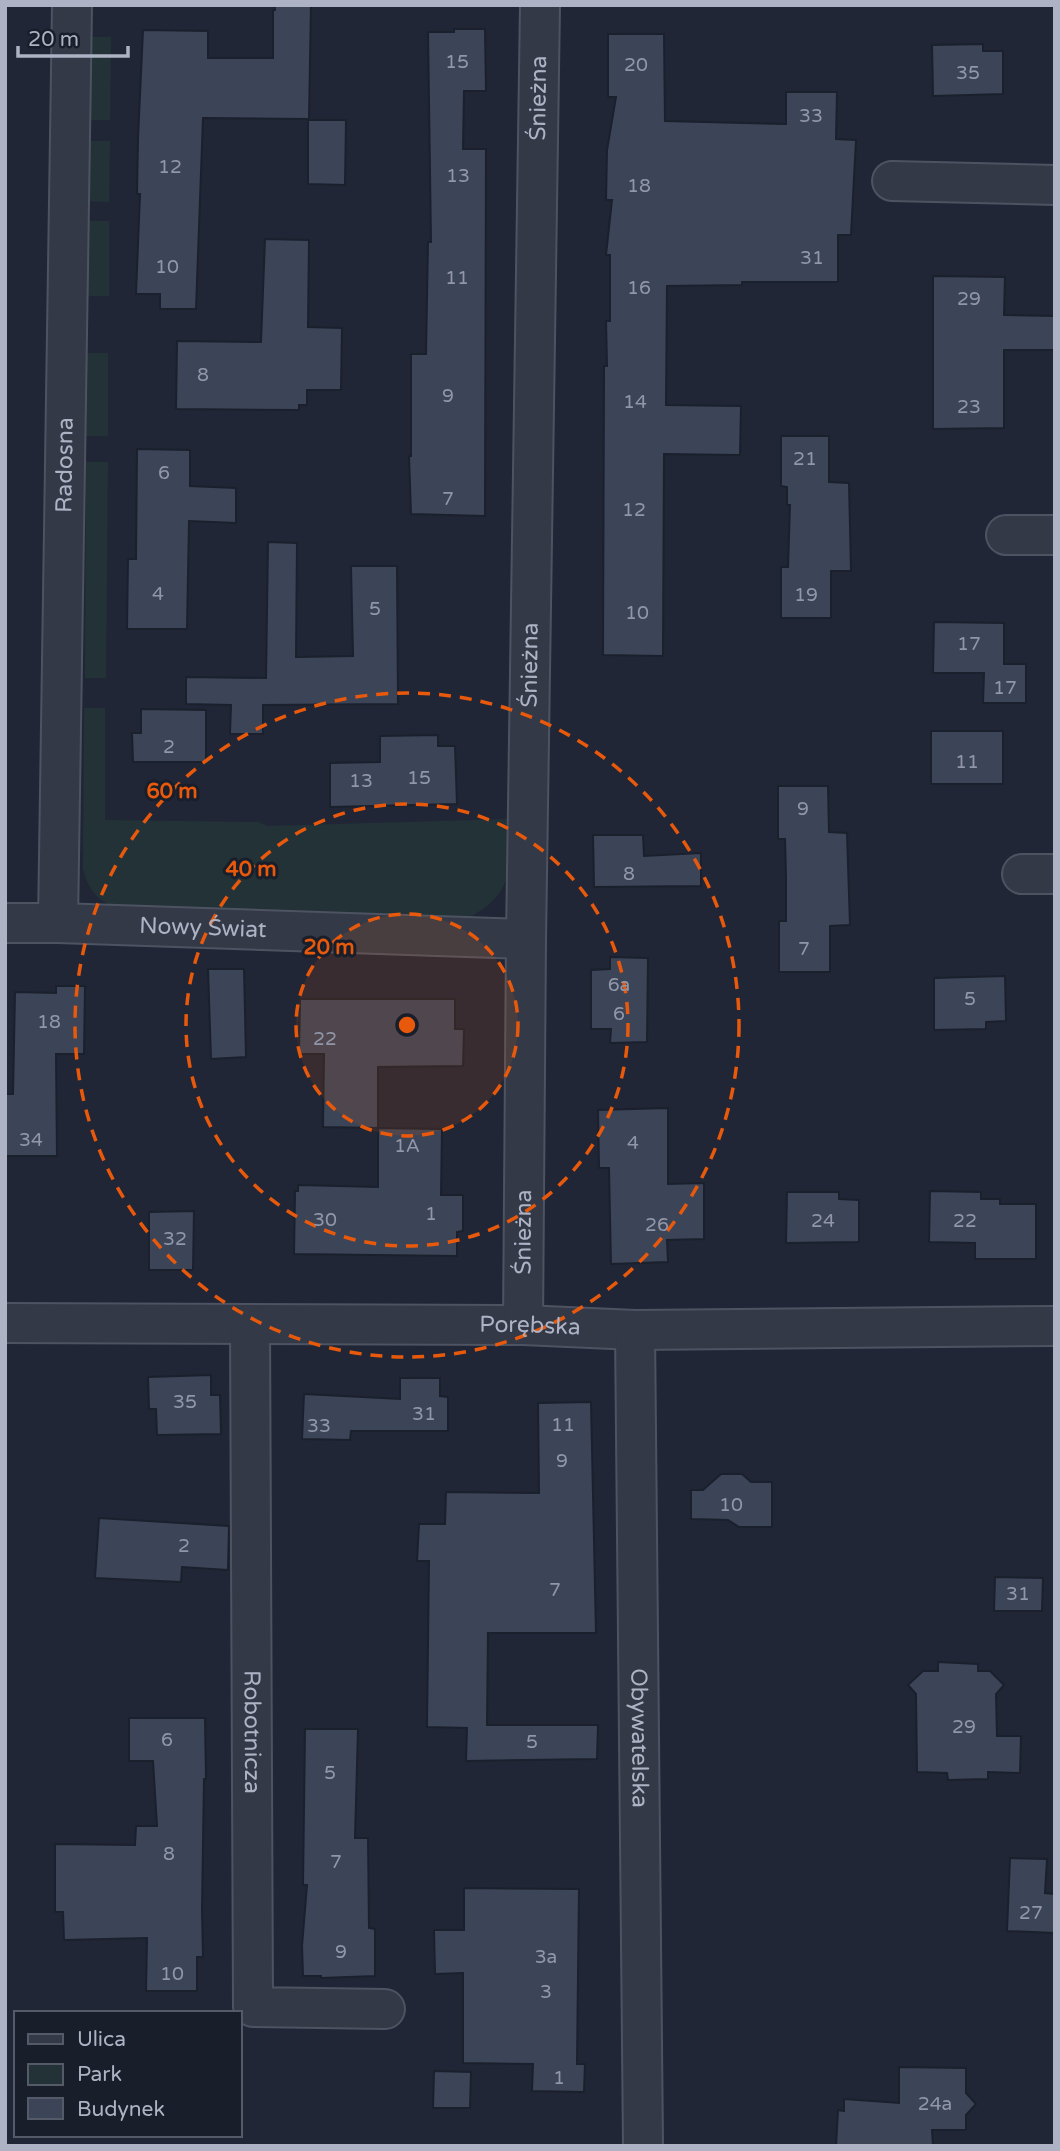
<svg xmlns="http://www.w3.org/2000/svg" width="1060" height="2151" viewBox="0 0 1060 2151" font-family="'Varela Round',sans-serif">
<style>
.green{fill:#223237}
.building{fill:#3c4457;stroke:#1b202d;stroke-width:2}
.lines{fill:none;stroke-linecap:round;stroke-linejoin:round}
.minor-casing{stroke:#4e5362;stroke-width:42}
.minor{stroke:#333947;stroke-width:38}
.ring{fill:none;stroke:#e8590c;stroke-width:3.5;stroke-dasharray:12 9}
.labels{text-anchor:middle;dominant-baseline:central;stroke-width:6;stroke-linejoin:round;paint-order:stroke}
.number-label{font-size:19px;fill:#9197a9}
.street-label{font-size:23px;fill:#adb3c4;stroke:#191e2b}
.centre{fill:#e8590c;stroke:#191e2b;stroke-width:3.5}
.ring-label{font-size:21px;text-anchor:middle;font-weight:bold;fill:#e8590c;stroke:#191e2b;stroke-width:6;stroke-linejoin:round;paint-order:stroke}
</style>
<rect width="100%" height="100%" fill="#202636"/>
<g class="green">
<path d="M90,37H111L110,120H89Z"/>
<path d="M89,141H110L109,202L88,201Z"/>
<rect x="88" y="221" width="21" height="75"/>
<path d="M87,353H108V436H86Z"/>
<path d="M86,462H108L106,678H85Z"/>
<path d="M84,708H105V820L258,822L268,826L509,819C511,864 515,893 470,917L141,911C109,907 92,903 83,869Z"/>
</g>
<g class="building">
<path d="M275,5H311L309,119L203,118L196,309H160V294H136L140,194H137L138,138L143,30L208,31V58H273V10H275Z"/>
<path d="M454,29H485L486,91H464L463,149H486L485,516L411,514L409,456H411V354H426L428,242H431L428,32H454Z"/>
<path d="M608,34H664L665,121L786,124V92H837L836,139L856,140L851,235H838V282H742V285L667,286L666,405L741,406L740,455L664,454L663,656L603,655L604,366H607L606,321H610V255H606L612,200H606L607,150L616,97H608Z"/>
<path d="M983,44V51H1003V94L933,96L932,45Z"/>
<path d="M308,120H346L345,185L308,184Z"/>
<path d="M265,239L309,240L308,327L342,328L341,390H307V405H299V410L176,409L177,341L261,342Z"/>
<path d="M933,276L1005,277L1004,315L1055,316V350H1004V428L933,429Z"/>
<path d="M781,436H829V482L849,483L851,571H831V618H781V567H788L790,505H787V487L781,486Z"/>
<path d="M137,449L190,450V486L236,488V523L189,521L187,629H127L128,559H136Z"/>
<path d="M268,542L297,543L296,657L353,656L351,566H397L398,704L263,705V734H230L231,705L186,704V677L266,678Z"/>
<path d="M934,622L1004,623V664H1026V703H983L984,673H933Z"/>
<path d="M141,709L206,710V762H133L132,733H141Z"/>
<rect x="931" y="731" width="72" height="53"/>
<path d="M438,735V746H455L457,804L330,807V763L380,762V736Z"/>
<path d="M778,786H828L829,832L847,833L850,925L830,926V972H779V921H786V877L785,839H778Z"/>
<path d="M593,835H643L644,856L701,853V886L594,887Z"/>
<path d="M610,957L648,958L647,1042L610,1043L611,1029H591V970L610,969Z"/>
<path d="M208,969H244L246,1057L211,1059Z"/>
<path d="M1005,976L1006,1021L986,1022V1029L934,1030V978Z"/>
<path d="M56,986H85L84,1054H56L57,1156H5V1094H13L15,992L56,993Z"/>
<path d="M300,999H455V1029H464L463,1066L378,1067V1128L323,1127L324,1054H299Z"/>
<path d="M668,1108V1184L704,1183V1239L667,1240L668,1262L611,1264L609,1168H599L598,1110Z"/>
<path d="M378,1128L442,1129L441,1195H463V1231L457,1232V1256L294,1254L295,1191H298V1185L378,1187Z"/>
<path d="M930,1191L981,1192V1199H1000V1204H1036V1259H975V1243L929,1242Z"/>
<path d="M787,1192H839V1199L859,1200V1242L786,1243Z"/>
<path d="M194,1211L193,1270H149V1212Z"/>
<path d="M211,1375V1395H220L221,1434L157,1435L156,1409H149L148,1377Z"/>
<path d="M400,1378H440V1396L448,1397V1431H351L350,1440L302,1439L304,1394L400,1399Z"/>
<path d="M591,1402L596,1633H488L487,1725H598L597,1759L466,1761L467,1728L427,1727L429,1561H417L419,1524H445L446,1492L539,1493L538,1403Z"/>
<path d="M721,1474H742L751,1482H772V1527H739L728,1520L691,1519V1490H703Z"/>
<path d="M99,1518L229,1526L228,1570L182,1567L181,1582L95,1578Z"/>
<path d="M995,1577L1043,1578L1042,1611H994Z"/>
<path d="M938,1662L978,1664V1671H990L1004,1685L996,1694L997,1736H1021L1020,1773L988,1772V1779L948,1780L947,1773L917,1772L916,1694L908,1685L923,1671H938Z"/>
<path d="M129,1718H205L206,1779H204L202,1910L203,1957H197V1991H146L147,1938L64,1940L63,1912H55V1844L135,1845L136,1826H157L153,1761H129Z"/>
<path d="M305,1729H358L355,1838H368L369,1928L375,1929V1976L321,1978V1976H303L302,1946L307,1885H303Z"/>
<path d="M1010,1858L1047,1859L1045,1893L1055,1894V1933L1007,1931Z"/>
<path d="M464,1888L579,1889L577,2064H585L584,2092L532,2091L533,2064L463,2063V1973L435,1974L434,1930H464Z"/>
<path d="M899,2067L966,2068V2093L976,2104L966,2115V2130H932L933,2146H836L838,2110L844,2111V2099L899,2103Z"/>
<path d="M434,2071L471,2072L470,2108H433Z"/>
</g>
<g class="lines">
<g class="minor-casing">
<g id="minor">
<path d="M892,181L1055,185"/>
<path d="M1006,535H1055"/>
<path d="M1022,874H1055"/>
<path id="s1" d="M5,923H58L526,939"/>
<path id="s2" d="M58,923L72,5"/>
<path id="s3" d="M5,1323L523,1325L635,1330L1055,1326"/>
<path id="s4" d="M250,1324L253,2007L385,2009"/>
<path id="s5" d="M523,1325L526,939L540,5"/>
<path id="s6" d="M635,1330L643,2146"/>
</g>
</g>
<use href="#minor" class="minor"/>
</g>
<circle cx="407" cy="1025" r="111" fill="#e8590c" fill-opacity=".12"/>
<g class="ring">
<circle cx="407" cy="1025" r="111"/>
<circle cx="407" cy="1025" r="221"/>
<circle cx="407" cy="1025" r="332"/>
</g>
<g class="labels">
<g class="number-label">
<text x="457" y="62">15</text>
<text x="636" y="65">20</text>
<text x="968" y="73">35</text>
<text x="811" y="116">33</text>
<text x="170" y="167">12</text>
<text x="458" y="176">13</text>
<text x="639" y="186">18</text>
<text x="812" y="258">31</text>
<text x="167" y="267">10</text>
<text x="457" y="278">11</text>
<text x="639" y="288">16</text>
<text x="969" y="299">29</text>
<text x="203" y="375">8</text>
<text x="448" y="396">9</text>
<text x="635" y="402">14</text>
<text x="969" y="407">23</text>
<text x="805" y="459">21</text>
<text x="164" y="473">6</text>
<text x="448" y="499">7</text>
<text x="634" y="510">12</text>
<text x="158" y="594">4</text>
<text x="806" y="595">19</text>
<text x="375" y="609">5</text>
<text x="637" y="613">10</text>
<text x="969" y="644">17</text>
<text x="1005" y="688">17</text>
<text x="169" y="747">2</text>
<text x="967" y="762">11</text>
<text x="419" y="778">15</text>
<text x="361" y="781">13</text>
<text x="803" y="809">9</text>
<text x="629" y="874">8</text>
<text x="804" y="949">7</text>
<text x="619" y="985">6a</text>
<text x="970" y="999">5</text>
<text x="619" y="1014">6</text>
<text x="49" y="1022">18</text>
<text x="325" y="1039">22</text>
<text x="31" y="1140">34</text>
<text x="633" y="1143">4</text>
<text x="407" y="1146">1A</text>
<text x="431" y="1214">1</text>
<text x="325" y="1220">30</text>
<text x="823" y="1221">24</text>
<text x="965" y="1221">22</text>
<text x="657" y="1225">26</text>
<text x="175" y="1239">32</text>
<text x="185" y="1402">35</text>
<text x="424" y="1414">31</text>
<text x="563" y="1425">11</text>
<text x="319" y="1426">33</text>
<text x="562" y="1461">9</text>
<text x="731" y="1505">10</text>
<text x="184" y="1546">2</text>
<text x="555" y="1590">7</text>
<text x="1018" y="1594">31</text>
<text x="964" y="1727">29</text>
<text x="167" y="1740">6</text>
<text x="532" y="1742">5</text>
<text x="330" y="1773">5</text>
<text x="169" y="1854">8</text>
<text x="336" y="1862">7</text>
<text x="1031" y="1913">27</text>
<text x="341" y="1952">9</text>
<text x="546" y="1957">3a</text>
<text x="172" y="1974">10</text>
<text x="546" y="1992">3</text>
<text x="559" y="2078">1</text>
<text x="935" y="2104">24a</text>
</g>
<g class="street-label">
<text stroke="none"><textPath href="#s5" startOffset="1227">Śnieżna</textPath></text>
<text stroke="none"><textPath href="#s2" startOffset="458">Radosna</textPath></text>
<text stroke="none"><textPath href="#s5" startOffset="660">Śnieżna</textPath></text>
<text stroke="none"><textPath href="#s1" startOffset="198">Nowy Świat</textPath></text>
<text stroke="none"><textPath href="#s5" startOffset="93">Śnieżna</textPath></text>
<text stroke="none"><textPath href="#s3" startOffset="525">Porębska</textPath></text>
<text stroke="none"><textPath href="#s4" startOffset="408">Robotnicza</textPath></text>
<text stroke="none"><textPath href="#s6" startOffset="408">Obywatelska</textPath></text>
</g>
</g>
<circle cx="407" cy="1025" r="10" class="centre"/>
<g class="ring-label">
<text x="172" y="798">60 m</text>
<text x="251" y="876">40 m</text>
<text x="329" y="954">20 m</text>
</g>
<rect width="1060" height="2151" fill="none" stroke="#adb3c4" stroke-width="14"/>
<rect x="14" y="2011" width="228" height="126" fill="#191e2b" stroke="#545a68" stroke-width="2"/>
<rect x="28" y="2034" width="35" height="10" fill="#333947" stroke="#545a68" stroke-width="2"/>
<text x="77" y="2046" font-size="21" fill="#adb3c4">Ulica</text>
<rect x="28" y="2064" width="35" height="21" fill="#223237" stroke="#545a68" stroke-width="2"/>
<text x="77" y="2081" font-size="21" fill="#adb3c4">Park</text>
<rect x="28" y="2098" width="35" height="21" fill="#3c4457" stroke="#545a68" stroke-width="2"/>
<text x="77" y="2116" font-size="21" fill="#adb3c4">Budynek</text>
<path d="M18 46v10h110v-10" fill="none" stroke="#adb3c4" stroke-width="3.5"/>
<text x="28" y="46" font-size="21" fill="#adb3c4" stroke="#191e2b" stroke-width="5" paint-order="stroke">20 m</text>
</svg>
